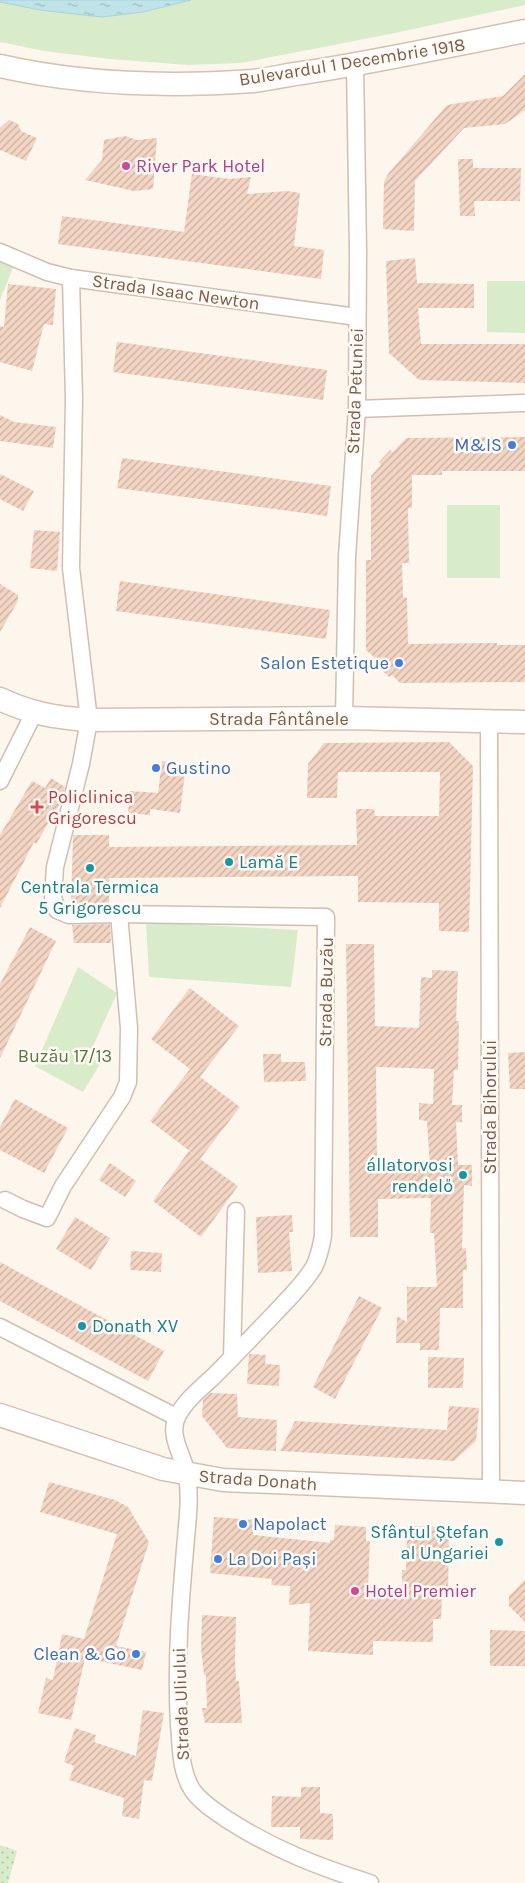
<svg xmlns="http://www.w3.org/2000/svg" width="525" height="1883" viewBox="0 0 525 1883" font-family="Karla,sans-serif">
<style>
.grass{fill:url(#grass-dots)}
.park{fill:#d8ecc9}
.water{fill:url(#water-ripples);stroke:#a5d3da}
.building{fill:url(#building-hatch);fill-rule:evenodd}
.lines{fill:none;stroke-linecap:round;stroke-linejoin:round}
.street-casing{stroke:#d1beb0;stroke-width:19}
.secondary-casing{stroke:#d6c0b0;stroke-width:25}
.street{stroke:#fff;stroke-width:16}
.secondary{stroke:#fff;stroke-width:22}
.hotel-dot{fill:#d1479c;stroke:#fffaf3;stroke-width:2}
.shop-dot{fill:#3f7fe0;stroke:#fffaf3;stroke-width:2}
.health-dot{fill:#e0444e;stroke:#fffaf3;stroke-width:2}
.culture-dot{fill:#0f9aa8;stroke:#fffaf3;stroke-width:2}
.labels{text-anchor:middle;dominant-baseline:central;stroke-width:5;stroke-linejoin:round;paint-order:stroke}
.street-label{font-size:18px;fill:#7a5c4d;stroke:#fffaf3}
.hotel-label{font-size:18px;fill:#b23c85;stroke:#fffaf3;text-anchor:start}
.shop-label{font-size:18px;fill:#366cbe;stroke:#fffaf3;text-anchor:end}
.health-label{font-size:18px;fill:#be3a42;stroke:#fffaf3;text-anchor:start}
.culture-label{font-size:18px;fill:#0d838f;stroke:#fffaf3;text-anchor:start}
.park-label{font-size:18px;fill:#537a41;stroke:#fffaf3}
</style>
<defs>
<pattern id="grass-dots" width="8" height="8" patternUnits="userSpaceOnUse" patternTransform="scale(1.25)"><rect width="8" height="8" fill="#d8ecc9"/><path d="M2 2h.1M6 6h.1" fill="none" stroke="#b4c2a5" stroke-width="1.8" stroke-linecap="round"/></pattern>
<pattern id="water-ripples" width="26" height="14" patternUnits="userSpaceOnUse" patternTransform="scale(1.25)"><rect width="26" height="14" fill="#bfe3e8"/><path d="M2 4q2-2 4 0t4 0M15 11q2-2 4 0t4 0" fill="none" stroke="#a0bbbe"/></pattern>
<pattern id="building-hatch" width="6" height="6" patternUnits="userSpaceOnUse" patternTransform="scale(1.25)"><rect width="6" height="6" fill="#f3d5c3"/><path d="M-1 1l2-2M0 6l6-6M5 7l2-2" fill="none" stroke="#cab0a1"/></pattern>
</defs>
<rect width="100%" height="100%" fill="#fdf6ec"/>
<path class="grass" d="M0,1845L17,1851L8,1883H0Z"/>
<g class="park">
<path d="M191,0H525V5L390,34L241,63L188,65L110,59L44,51L0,42V2L40,10L102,17L143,12Z"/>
<path d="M0,252L17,258L0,300Z"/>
<path d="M487,281H525V333L487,332Z"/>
<rect x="447" y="505" width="53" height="73"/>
<path d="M146,922L298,930L291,987L149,977Z"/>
<path d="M78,967L117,993L89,1055L100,1064L83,1092L35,1066Z"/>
</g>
<path class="water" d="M0,0H191L143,12L102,17L40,10L0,2Z"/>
<g class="building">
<path d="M525,74V110L505,124L464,128L415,181L414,231L383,229L384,182L388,174L447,105L503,96Z"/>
<path d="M9,120L18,124L21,131L37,138L26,161L0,150V128Z"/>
<path d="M125,136L137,140L157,138L153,189L134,191L85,180L102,160L104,140Z"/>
<path d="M458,159H473V168H521L520,201H474L475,216H460Z"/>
<path d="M192,174L229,179L251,177L247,194L287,191L300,193L294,246L324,250L321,279L58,244L62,216L184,232Z"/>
<path d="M415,258L417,283L474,284V308H418L421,344H525V383L419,380L389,353L386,261Z"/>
<path d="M8,284L56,289L53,325L44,324L32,371L0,362V326L4,327Z"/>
<path d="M117,342L327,370L323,400L113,372Z"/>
<path d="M0,415L14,422L56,427L53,448L0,441Z"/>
<path d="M525,437V471H442V475H412V508H408L409,563H402L403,597L407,598L408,644L497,643V645H525V682L400,683L392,675L389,677L371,660L374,657L366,650V560H371V476L381,465L379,462L390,450L393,452L406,438Z"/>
<path d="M122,458L331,486L327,516L117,488Z"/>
<path d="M0,474L34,491L23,511L0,499Z"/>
<path d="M34,530L60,532L57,571L30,568Z"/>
<path d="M120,581L330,610L326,639L116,611Z"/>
<path d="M0,584L18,595V601L0,632Z"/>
<path d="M449,742L473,766L469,932L439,931V903L358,902V876L109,878V904L71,905L73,835H109V847L357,845L356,809H374L375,816H439L440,772H338L337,798H307L308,764L324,743Z"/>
<path d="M162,761L186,764L180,813L150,809V815L128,813L130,791L158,793Z"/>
<path d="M51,778L65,787L61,802L36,844L34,842L0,908V835L32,781L45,788Z"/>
<path d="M110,924L111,943H74L72,925Z"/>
<path d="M30,927L56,941L0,1058V984Z"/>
<path d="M346,944H374L375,1026L419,1028L421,977L432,978V970L458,971L456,1021H459L458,1070H454L452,1105H462V1122H456L458,1165H472V1186L464,1185L462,1249L466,1248L467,1270H463V1308H440L439,1350H420V1343H396L397,1316L407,1322V1287H437L434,1233H430L431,1198L378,1199V1237H350ZM376,1067L434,1069L433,1104L419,1103V1120L427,1121L430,1168L377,1169Z"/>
<path d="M190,988L239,1026L200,1077L240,1107L200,1159L238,1186L201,1237L153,1201L189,1151L199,1158L150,1121L190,1069L151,1039Z"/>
<path d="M525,1052V1089H510L508,1053Z"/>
<path d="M263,1054H281V1062H305L306,1081L264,1082Z"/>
<path d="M15,1099L68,1128L44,1173L0,1150V1127Z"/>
<path d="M110,1163L136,1181L125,1197L99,1180Z"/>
<path d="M292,1215L293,1232H289L292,1271L258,1273L256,1217Z"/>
<path d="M75,1217L110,1238L91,1270L56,1249Z"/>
<path d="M131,1251L162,1253L161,1272L130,1270Z"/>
<path d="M0,1262L164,1351L148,1381L0,1301Z"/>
<path d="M359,1296L382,1308L335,1399L313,1387Z"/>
<path d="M249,1354L266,1355L265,1364L280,1365L279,1386L247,1384Z"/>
<path d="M428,1357L464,1358L463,1388H428Z"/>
<path d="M210,1393L237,1394L238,1417L277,1420L276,1451L227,1448L202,1416L203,1400Z"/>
<path d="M449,1406L479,1408L476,1441L454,1461L280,1451L295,1421L447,1430Z"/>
<path d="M49,1482L115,1500L128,1507L149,1542L116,1646L146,1652L142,1670L85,1658L71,1720L38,1713L46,1678L53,1680L62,1634L84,1639L117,1534L40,1512Z"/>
<path d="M214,1517L255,1520L253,1535L330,1543V1540H334L335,1525L366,1527V1541H370L368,1587L402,1589V1570H406L407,1526L449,1527L448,1597H442L441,1619H433V1642L373,1641V1655L308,1651L310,1603L289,1605L290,1586L271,1585L272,1579L210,1573Z"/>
<path d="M525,1580V1622L509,1606V1596Z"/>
<path d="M202,1615L236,1617L235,1660L236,1681H239L242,1723H205L202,1708H207L206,1675H204L201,1648Z"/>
<path d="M490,1630L525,1631V1666H490Z"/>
<path d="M143,1710L164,1713L152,1781L144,1780L139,1819L122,1816L124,1798L69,1780L74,1766L64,1762L75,1728L96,1735L94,1742L136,1756Z"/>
<path d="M301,1787H320V1813L333,1814V1840L300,1839V1827H271L272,1796L301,1797Z"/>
</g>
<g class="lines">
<g class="street-casing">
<g id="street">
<path d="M0,252L47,272L71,278L357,317"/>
<path d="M71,278L74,399L71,568L89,720L81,764L55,867L53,897L57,910L69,915L119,914L326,917L323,1236C321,1247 319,1257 314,1267C303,1285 288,1299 274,1314C254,1335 234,1356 214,1376C201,1388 186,1400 178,1415C167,1434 183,1455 187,1474C189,1487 189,1501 188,1515C182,1584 175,1654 179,1724C181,1746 180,1772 193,1791C202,1803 216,1812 228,1820C273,1849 319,1867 370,1883"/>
<path d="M357,409L525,403"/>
<path d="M344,718L347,557L357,409L358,251L355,64"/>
<path d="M489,722L491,1491"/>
<path d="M0,781L34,713"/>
<path d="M5,1200L23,1209L47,1218L63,1186L122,1097L128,1082L129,1028L119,914"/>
<path d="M0,1327L176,1417"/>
<path d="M232,1358L236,1211"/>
</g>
</g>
<g class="secondary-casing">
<g id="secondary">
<path d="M0,66C83,85 168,87 253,81C271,79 290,74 309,72C381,61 453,45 525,31"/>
<path d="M0,699C29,713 57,718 89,720L344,718L525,722"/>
<path d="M0,1415L163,1469L223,1480L525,1493"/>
</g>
</g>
<use href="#street" class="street"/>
<use href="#secondary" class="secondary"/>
</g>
<g class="hotel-dot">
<circle cx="126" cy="166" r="5"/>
<circle cx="355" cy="1591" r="5"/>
</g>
<g class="shop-dot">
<circle cx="512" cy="445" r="5"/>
<circle cx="399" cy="663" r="5"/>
<circle cx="156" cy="768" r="5"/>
<circle cx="243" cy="1524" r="5"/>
<circle cx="218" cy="1559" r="5"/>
<circle cx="136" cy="1654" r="5"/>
</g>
<path class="health-dot" d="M34.5 799.5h5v5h5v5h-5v5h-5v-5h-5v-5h5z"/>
<g class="culture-dot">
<circle cx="229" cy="862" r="5"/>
<circle cx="90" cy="868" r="5"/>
<circle cx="463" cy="1175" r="5"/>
<circle cx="82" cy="1326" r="5"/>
<circle cx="499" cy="1542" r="5"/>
</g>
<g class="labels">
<g class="street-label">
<text transform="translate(352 62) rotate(-9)">Bulevardul 1 Decembrie 1918</text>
<text transform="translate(176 292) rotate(8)">Strada Isaac Newton</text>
<text transform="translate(355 391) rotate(-88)">Strada Petuniei</text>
<text x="279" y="719">Strada Fântânele</text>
<text transform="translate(326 992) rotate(-89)">Strada Buzău</text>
<text transform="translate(490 1107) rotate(-90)">Strada Bihorului</text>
<text transform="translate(258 1480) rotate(4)">Strada Donath</text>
<text transform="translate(181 1704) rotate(-92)">Strada Uliului</text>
</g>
<g class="hotel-label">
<text x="136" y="166">River Park Hotel</text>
<text x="365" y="1591">Hotel Premier</text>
</g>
<g class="shop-label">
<text x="502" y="445">M&amp;IS</text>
<text x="389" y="663">Salon Estetique</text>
<text x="166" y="768" text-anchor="start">Gustino</text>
<text x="253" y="1524" text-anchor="start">Napolact</text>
<text x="228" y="1559" text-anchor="start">La Doi Pași</text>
<text x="126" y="1654">Clean &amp; Go</text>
</g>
<g class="health-label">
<text x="48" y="797">Policlinica<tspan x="48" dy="21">Grigorescu</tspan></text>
</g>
<g class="culture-label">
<text x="239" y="862">Lamă E</text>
<text x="90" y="887" text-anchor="middle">Centrala Termica<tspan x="90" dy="21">5 Grigorescu</tspan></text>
<text x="453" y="1165" text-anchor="end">állatorvosi<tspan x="453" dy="21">rendelő</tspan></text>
<text x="92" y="1326">Donath XV</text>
<text x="489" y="1532" text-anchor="end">Sfântul Ștefan<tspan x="489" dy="21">al Ungariei</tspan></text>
</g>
<g class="park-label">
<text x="65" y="1056">Buzău 17/13</text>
</g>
</g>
</svg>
